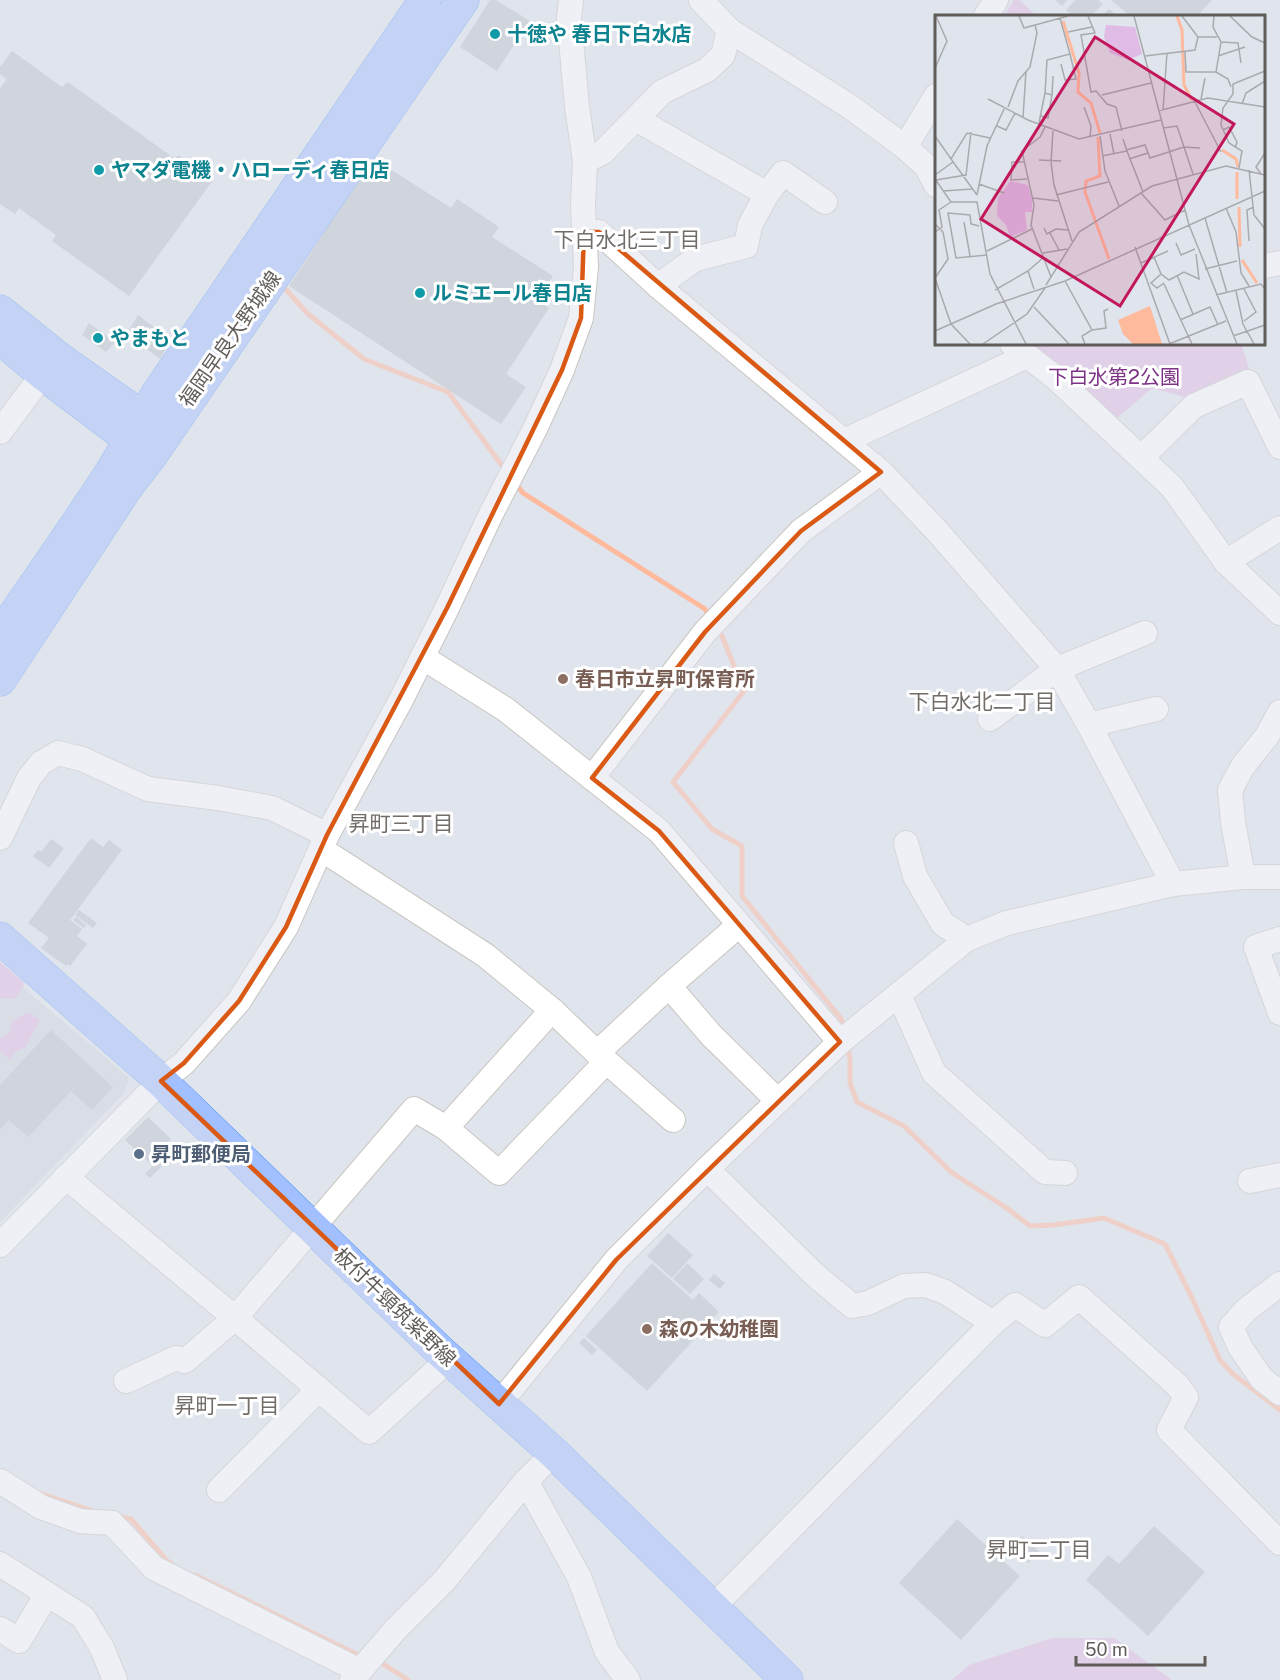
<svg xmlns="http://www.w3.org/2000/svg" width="1280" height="1680" viewBox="0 0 1280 1680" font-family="'Public Sans','Noto Sans JP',sans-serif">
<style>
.education{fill:#d1d6de}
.green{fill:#dfbbe5}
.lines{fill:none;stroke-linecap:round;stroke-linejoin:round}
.stream{stroke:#ffb99d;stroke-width:5}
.building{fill:#bcc1c7}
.minor-casing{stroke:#c9c6c2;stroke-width:26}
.major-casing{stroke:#5297f3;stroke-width:33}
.minor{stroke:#fff;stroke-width:24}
.major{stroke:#a2bfff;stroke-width:32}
.marked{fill:none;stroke:#da5914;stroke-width:4.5;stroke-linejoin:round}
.culture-dot{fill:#0f9aa8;stroke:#fff;stroke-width:2}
.education-dot{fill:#8d6e63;stroke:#fff;stroke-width:2}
.service-dot{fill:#5c6f8a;stroke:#fff;stroke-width:2}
.labels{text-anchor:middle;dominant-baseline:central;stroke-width:6;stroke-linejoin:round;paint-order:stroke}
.culture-label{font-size:20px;font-weight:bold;fill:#0d838f;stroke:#fff;text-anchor:start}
.street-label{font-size:20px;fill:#615c59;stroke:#fff}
.park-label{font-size:20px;fill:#7d3386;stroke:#fff}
.education-label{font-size:20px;font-weight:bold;fill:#785e54;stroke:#fff;text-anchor:start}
.service-label{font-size:20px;font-weight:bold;fill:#4e5e75;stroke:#fff;text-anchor:start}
.neighbourhood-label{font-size:21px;fill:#736d6a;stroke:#fff}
.inset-river{fill:none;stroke:#ffb99d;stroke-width:3}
.inset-road{fill:none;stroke:#a9aaad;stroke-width:1.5}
.view{fill:#c2185b;fill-opacity:0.15;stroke:#c2185b;stroke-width:3}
.inset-edge{fill:none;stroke:#615c59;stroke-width:3}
</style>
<rect width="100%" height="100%" fill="#e0e4ec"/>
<path class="education" d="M0,968L129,1078L124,1093L0,1222Z"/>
<g class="green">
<path d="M1014,0H1019L1037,16H1004Z"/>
<path d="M1023,344H1241L1251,374L1192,399L1152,388L1114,421Z"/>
<path d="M0,962L25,983L15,999L0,998Z"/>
<path d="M29,1012L40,1020L25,1048L16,1051L10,1060L0,1051V1038L10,1032L12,1021Z"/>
<path d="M1052,1638H1114L1172,1680H952L969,1665Z"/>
</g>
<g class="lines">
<g class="stream">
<path d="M281,284L307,313L364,359L448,392L506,471"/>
<path d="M515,483L523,493L705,609L711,619"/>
<path d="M718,629L722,636L744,691L673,782L712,829L742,846V896L842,1020L844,1029"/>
<path d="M847,1044L850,1059V1083L857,1102L904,1126L951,1172L1008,1209L1030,1226L1053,1225L1104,1218L1165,1244L1192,1298L1220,1360L1233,1374L1280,1410"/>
<path d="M39,1493L93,1511"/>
<path d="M116,1516L131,1519L167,1561L171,1563"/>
<path d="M195,1575L362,1657"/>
<path d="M376,1662L383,1664L408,1680"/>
</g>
</g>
<g class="building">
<path d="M490,0H496L530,21L497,71L460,47Z"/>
<path d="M1055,0H1067L1062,6Z"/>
<path d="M1075,0H1098L1103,4L1091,16H1073L1066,10Z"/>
<path d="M1111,0H1212L1197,16H1130Z"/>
<path d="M1109,9L1117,16H1102Z"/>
<path d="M12,51L62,87L68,82L175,159L178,155L213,180L129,296L52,241L56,235L19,208L15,214L0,204V88L7,79L0,74V67Z"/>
<path d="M373,158L451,208L457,199L499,227L492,237L553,276L537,300L549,308L506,374L526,387L501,424L289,286Z"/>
<path d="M138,315L171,340L160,359L127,334Z"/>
<path d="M89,323L115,342L106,352L82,335Z"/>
<path d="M91,838L103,847L109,840L122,850L70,920L82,929L77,936L87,944L70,966L68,964L66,966L41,948L49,938L28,923Z"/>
<path d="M51,839L64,848L49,868L33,856L38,850L41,852Z"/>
<path d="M79,910L97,923L93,928L75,915Z"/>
<path d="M76,917L86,925L84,928L73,920Z"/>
<path d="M51,1030L113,1087L92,1110L71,1091L28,1137L9,1120L0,1130V1085Z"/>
<path d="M148,1117L171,1139L167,1143L176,1152L173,1154L176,1157L170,1164L167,1161L150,1178L145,1174L153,1166L125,1140Z"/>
<path d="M668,1233L693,1255L672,1278L647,1256Z"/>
<path d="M652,1263L693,1300L699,1293L719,1312L647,1391L586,1336Z"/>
<path d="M687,1263L704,1279L690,1294L673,1279Z"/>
<path d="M714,1274L725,1283L720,1289L709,1280Z"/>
<path d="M584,1338L597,1350L592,1355L579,1343Z"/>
<path d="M957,1519L1020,1576L961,1640L899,1583Z"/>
<path d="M1154,1526L1205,1572L1148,1636L1086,1580L1108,1555L1119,1564Z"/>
<path d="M1022,1536L1039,1551L1028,1563L1011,1548Z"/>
</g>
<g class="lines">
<g class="minor-casing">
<g id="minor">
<path d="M701,0L729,30L849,106L905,147L926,166L936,185"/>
<path d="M986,16L996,0"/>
<path d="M636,119L767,194"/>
<path d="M905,147L936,96"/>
<path d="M585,161L602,153L662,92L707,70L723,55L729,30"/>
<path d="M584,232H599L658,286L881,472L937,531L1057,669L1089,725L1173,884"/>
<path d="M1264,266L1280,263"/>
<path d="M658,286L695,259L746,246L750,225L767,194L783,173L825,202"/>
<path d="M1012,344L1056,378L1172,487L1226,562L1280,613"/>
<path d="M0,432L43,374"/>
<path d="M844,441L1027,356"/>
<path d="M1141,458L1194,406L1248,382L1280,447"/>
<path d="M1226,562L1280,528"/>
<path d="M422,657L505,709L659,831L840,1042"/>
<path d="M990,719L1057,669L1145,633"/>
<path d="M1089,725L1156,709"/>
<path d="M592,778L705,632L801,531L881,472"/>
<path d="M0,838L29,778L41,763L58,753L82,759L148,789L218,798L272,808L327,835"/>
<path d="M906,843L915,876L943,924L967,939"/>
<path d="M321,849L485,955L552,1010L597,1053"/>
<path d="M1243,877L1233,822L1230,790L1243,766L1267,736L1280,712"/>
<path d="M1280,939L1256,947L1280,1013"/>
<path d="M669,986L711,1035L778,1101"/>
<path d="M899,995L934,1073L1045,1172L1065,1173"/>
<path d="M673,1120L597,1053L669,986L739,925"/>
<path d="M446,1128L499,1173L606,1062"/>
<path d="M707,1169L815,1275L852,1306L868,1303L904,1286L926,1285L945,1292L993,1323"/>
<path d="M66,1177L235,1318L414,1109L446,1128L552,1010"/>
<path d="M1250,1181L1280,1175"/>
<path d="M0,1245L161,1081L184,1063L239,1001L286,927L327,835L401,700L447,608L491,514L535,429L562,370L581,318L586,267L583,206L585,161L577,107L569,18L571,0"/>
<path d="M1280,1284L1246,1310L1231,1327L1240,1347L1262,1379L1280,1393"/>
<path d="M126,1381L176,1358L185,1361L235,1318L369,1432L449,1359"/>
<path d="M499,1404L616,1260L707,1169L840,1042L967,939L1007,923L1173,884L1243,877H1280"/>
<path d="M0,1481L41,1507L80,1521L112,1523L154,1568L360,1671"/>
<path d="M526,1481L579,1577L607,1652L628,1680"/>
<path d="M219,1490L319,1389"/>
<path d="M0,1564L83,1617L102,1648L115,1680"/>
<path d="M713,1607L993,1323L1015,1305L1045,1325L1079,1297L1177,1385L1186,1397L1169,1430L1280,1543"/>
<path d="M0,1629L19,1641L47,1594"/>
<path d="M352,1680L395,1630L444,1581L526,1481L554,1453"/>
</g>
</g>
<g class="major-casing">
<g id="major">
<path d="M0,311L60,359L158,428"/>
<path d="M0,338L43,374L145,451"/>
<path d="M0,635C35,585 70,534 104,483C124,452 141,419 161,388L425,0"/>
<path d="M0,680L127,487L151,456L463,0"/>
<path d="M0,938L161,1081L440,1351L554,1453L787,1680"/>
</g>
</g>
<use href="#minor" class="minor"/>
<use href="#major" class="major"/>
</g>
<path d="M0 0H1280V1680H0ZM584,232H599L881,472L801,531L705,632L592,778L659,831L840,1042L616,1260L499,1404L161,1081L184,1063L239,1001L286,927L327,835L447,608L562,370L581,318Z" fill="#e0e4ec" fill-opacity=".55" fill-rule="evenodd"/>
<path class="marked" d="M584,232H599L881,472L801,531L705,632L592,778L659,831L840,1042L616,1260L499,1404L161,1081L184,1063L239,1001L286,927L327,835L447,608L562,370L581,318Z"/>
<g class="culture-dot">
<circle cx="495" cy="34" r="6"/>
<circle cx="99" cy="170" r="6"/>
<circle cx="420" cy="293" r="6"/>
<circle cx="98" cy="338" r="6"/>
</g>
<g class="education-dot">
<circle cx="563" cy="679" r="6"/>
<circle cx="647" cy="1329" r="6"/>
</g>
<circle class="service-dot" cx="139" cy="1154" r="6"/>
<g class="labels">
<g class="culture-label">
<text x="507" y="34">十徳や 春日下白水店</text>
<text x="111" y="170">ヤマダ電機・ハローディ春日店</text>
<text x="432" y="293">ルミエール春日店</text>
<text x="110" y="338">やまもと</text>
</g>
<g class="street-label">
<text transform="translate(230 339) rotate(-55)">福岡早良大野城線</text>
<text transform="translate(395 1307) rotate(44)">板付牛頸筑紫野線</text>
</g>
<g class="park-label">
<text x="1114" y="377">下白水第2公園</text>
</g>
<g class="education-label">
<text x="575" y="679">春日市立昇町保育所</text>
<text x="659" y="1329">森の木幼稚園</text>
</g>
<g class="service-label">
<text x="151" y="1154">昇町郵便局</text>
</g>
<g class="neighbourhood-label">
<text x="627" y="239">下白水北三丁目</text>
<text x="982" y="701">下白水北二丁目</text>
<text x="401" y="823">昇町三丁目</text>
<text x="227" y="1405">昇町一丁目</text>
<text x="1039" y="1549">昇町二丁目</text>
</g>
</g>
<g transform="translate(935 15)">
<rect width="330" height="330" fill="#e0e4ec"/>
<path d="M171,10L200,12L207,39L193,45L175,38L169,22ZM75,166L93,170L97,185V197H90L92,215L75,222L71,210L62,201L63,183Z" fill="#dfbbe5"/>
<path d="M215,291L227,329H198L188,319L183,305Z" fill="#ffb99d"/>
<path class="inset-river" d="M242,1L247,15L249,70L257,85M128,6L144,58L143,77L156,88L165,118M163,122L165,161L151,166L150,177L174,244M287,135L301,144L303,152M302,157V184M304,192L305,232M307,245L322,268"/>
<path class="inset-road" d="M153,1L160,18L146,20L156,77L161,76L172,89L181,92L187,116M199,1L254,210M295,1L317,22L330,28M100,10L133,1M133,17L157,12M263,22H282M286,27L303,28L306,48M250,37L251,57H281L286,27L278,12L279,1M210,41L260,35L263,22L247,1M283,41L310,32M126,49L130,65L141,64L135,39M0,53L12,26L1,1M281,57L293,64L296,72M0,69V103M110,78L112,45L135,39L125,3M117,80L118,61M167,80L216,68M53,84L93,105L144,124L226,105M266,84L270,63M259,85L286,137M307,89L311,78L330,66M73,92L83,66L95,52L102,18L100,10L89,13L84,1M149,92L156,111L155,122M228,95L232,38M223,96L273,83L330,92M88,103L91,56M104,108L110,78L117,80L113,103L106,101M62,111L71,115L80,98M110,112L105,122L87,136L99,190L96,210L116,262M228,113L242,111L249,132L265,133M288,115L294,112L302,127L300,133M118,116L116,147L119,170L137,226M175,119L179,139M0,121L16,144L32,118L55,123M165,121L170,156L184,191M191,135L210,130L213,138M192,136L208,177M167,141L192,136L188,124M16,144L42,180M194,144L213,138L215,143L249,132L258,159M104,145L126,146M90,147H77L76,165L92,164M304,153L307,136L294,128L286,110L288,93L298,79V69L330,56M314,155L319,200L330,214M326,159L321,152L330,138M0,160L18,147M0,164L16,187H42L55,259L91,329M1,165L31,160L36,117M44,169L69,178M8,176L37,174M206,178L230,205L250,195M42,180L52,131L70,92M121,180L173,167M98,183L123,186M291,193L301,217L306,258L314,271M270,203L292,278M29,207L35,241M0,209L8,217L13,244L0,263M254,210L302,329M44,211L36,209L35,200L13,198L21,243L52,240M109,213L112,219L121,214L133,215M0,217L7,212L4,195L16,187M115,218L124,235M314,226L312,195L319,192M241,228L246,240L260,234M200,232L235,329M52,236L97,214M108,238L132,234M219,242L226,259L234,265L249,257L264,264L261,239M206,248L233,236M270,254L302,246M93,256L99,274M226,259L216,268L222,273L229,268M242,260L258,299M0,263L16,309L35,329M130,266L157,315L147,321L150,329M229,269L257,329M111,270L144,217L217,171L291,151L330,160M60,275L93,256L109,242M301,276L308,309L319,329M281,280L326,269L330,274M99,292L134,329M245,305L275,292L283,310M309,306L321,297L309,274M157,315L171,313L169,296L173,294M0,316L61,289L130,266L330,176M298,321L330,310M48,329L92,299L110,273M234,329L291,306"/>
<path class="view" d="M160,22L299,109L185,291L46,204Z"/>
<rect width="330" height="330" class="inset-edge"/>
</g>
<path d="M1076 1656v9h129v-9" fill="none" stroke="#615c59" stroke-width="3"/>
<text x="1085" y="1656" font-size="18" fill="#615c59" stroke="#ffffff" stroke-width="4.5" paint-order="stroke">50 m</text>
</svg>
